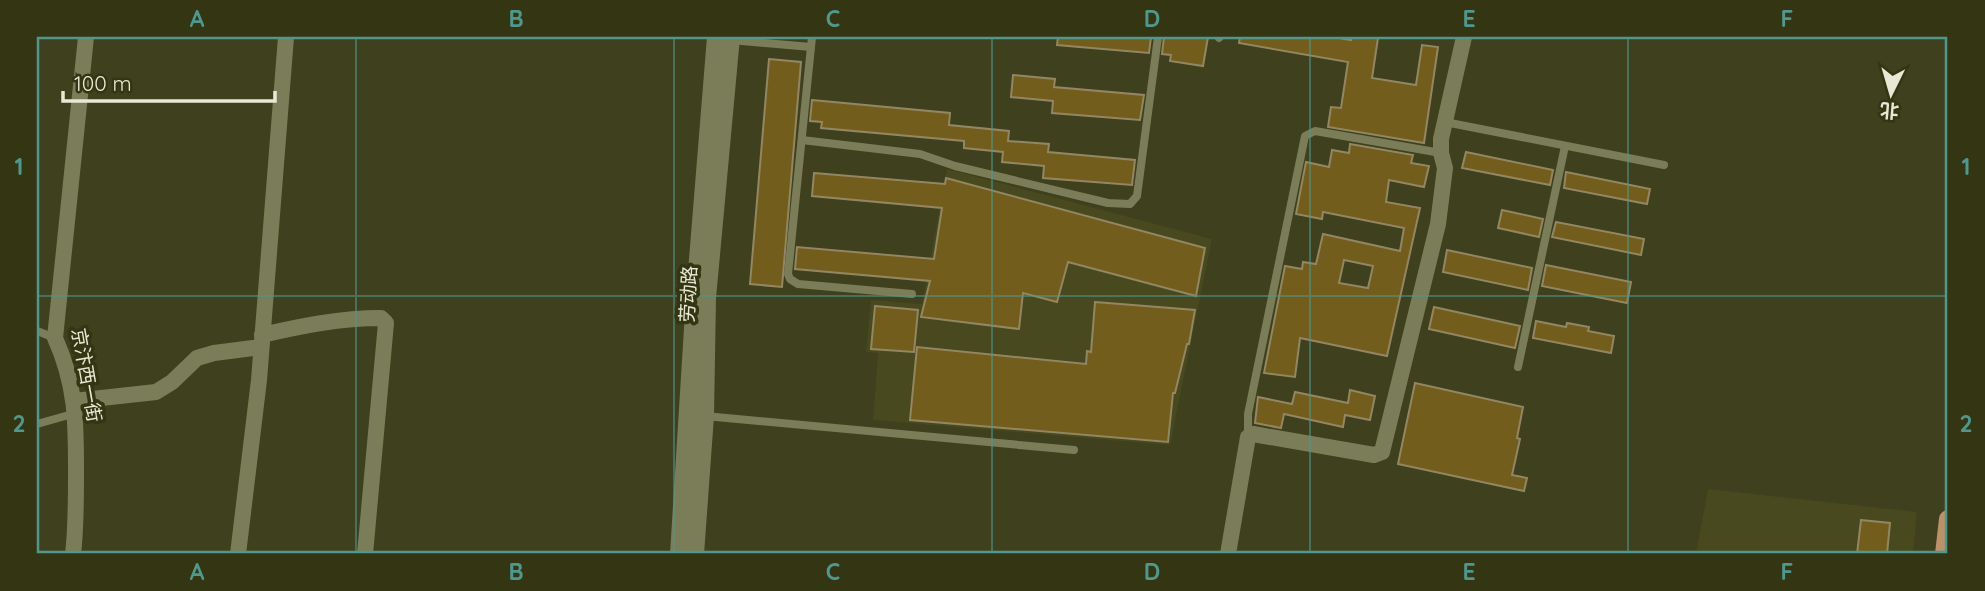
<svg xmlns="http://www.w3.org/2000/svg" width="1985" height="591" viewBox="0 0 1985 591" font-family="Quicksand,'Noto Sans SC',sans-serif">
<style>
.built{fill:#48491e}
.building{fill:#725d1c;stroke:#938662;stroke-width:2;fill-rule:evenodd}
.lines{fill:none;stroke-linecap:round;stroke-linejoin:round}
.lane{stroke:#7b7d58;stroke-width:8}
.street{stroke:#7b7d58;stroke-width:16}
.secondary{stroke:#7b7d58;stroke-width:18}
.primary{stroke:#ba9169;stroke-width:18}
.grid{fill:none;stroke:#50988d;stroke-width:2;stroke-opacity:0.55}
.labels{text-anchor:middle;dominant-baseline:central;stroke-width:7;stroke-linejoin:round;paint-order:stroke}
.street-label{font-size:19px;fill:#e7e9d5;stroke:#343512}
.neatline{fill:none;stroke:#50988d;stroke-width:2.5}
.grid-label{font-size:23px;text-anchor:middle;font-weight:bold;fill:#50988d}
</style>
<rect width="100%" height="100%" fill="#3f401d"/>
<g class="built">
<path d="M947,169L1212,239L1170,445L873,420L878,353L866,352L871,300L922,304Z"/>
<path d="M1708,489L1917,512L1913,554H1696Z"/>
</g>
<g class="building">
<path d="M1058,37H1151L1149,53L1057,45Z"/>
<path d="M1164,37H1208L1203,66L1170,61L1171,55L1162,54Z"/>
<path d="M1240,37H1333L1351,40L1352,37L1378,38L1372,78L1416,85L1422,45L1438,47L1424,143L1328,127L1331,107L1341,108L1348,62L1239,43Z"/>
<path d="M769,59L801,62L782,287L750,284Z"/>
<path d="M1013,75L1055,79L1054,87L1144,95L1140,120L1052,113L1053,101L1011,97Z"/>
<path d="M812,100L950,113L949,125L1009,131L1008,141L1049,144L1048,152L1135,160L1132,185L1043,178L1044,166L1002,162L1003,152L964,148V141L821,128L822,122L810,121Z"/>
<path d="M1350,144L1413,155L1411,163L1429,166L1424,187L1389,180L1386,202L1420,208L1387,356L1300,338L1295,377L1264,373L1285,266L1302,269L1303,262L1316,264L1323,234L1400,251L1404,228L1323,212L1322,219L1296,214L1306,162L1329,167L1332,150L1349,153ZM1344,260L1373,266L1368,288L1339,283Z"/>
<path d="M1466,152L1553,170L1550,185L1462,168Z"/>
<path d="M1566,172L1650,189L1647,204L1564,188Z"/>
<path d="M814,173L945,184L946,178L1205,248L1196,296L1068,262L1057,302L1023,293L1019,329L921,317L930,281L795,269L797,247L934,259L942,208L812,196Z"/>
<path d="M1502,210L1543,219L1539,237L1498,228Z"/>
<path d="M1556,222L1644,239L1641,255L1552,237Z"/>
<path d="M1447,250L1532,268L1528,290L1443,272Z"/>
<path d="M1546,265L1631,282L1627,303L1542,286Z"/>
<path d="M1095,302L1195,310L1189,344H1187L1175,393H1173L1168,442L910,420L917,347L1086,364L1087,351L1091,352Z"/>
<path d="M875,306L918,310L914,352L871,349Z"/>
<path d="M1434,307L1520,326L1515,348L1429,329Z"/>
<path d="M1536,321L1566,327L1567,323L1589,327L1588,331L1614,336L1611,353L1533,338Z"/>
<path d="M1415,383L1523,407L1517,438L1520,439L1512,475L1527,478L1524,491L1398,464Z"/>
<path d="M1350,390L1375,396L1370,420L1345,415L1343,427L1284,414L1281,428L1255,423L1258,397L1292,404L1295,392L1348,403Z"/>
<path d="M1861,520L1890,523L1887,554H1857Z"/>
</g>
<g class="lines">
<g class="lane">
<path d="M812,37L788,274L790,279L798,284L912,294"/>
<path d="M1219,38L1220,37"/>
<path d="M731,40L811,47"/>
<path d="M1445,122L1664,165"/>
<path d="M802,140L920,154L955,166L1108,203L1130,204L1137,196L1158,37"/>
<path d="M37,331L55,338"/>
<path d="M1518,367L1565,146"/>
<path d="M705,416L1074,450"/>
<path d="M37,424L76,413"/>
<path d="M1248,436V414L1305,136L1315,131L1441,153"/>
</g>
<g class="street">
<path d="M262,335C301,326 340,318 381,318L386,323L365,554"/>
<path d="M74,401L156,392L172,382L197,358L214,353L261,347"/>
<path d="M73,554C76,529 76,503 76,477C76,424 77,387 55,338L86,37"/>
<path d="M238,554L259,380L286,37"/>
<path d="M1228,554L1248,437L1253,434L1374,455L1382,452L1438,224L1445,168L1441,153V139L1464,37"/>
</g>
<g class="secondary">
<path d="M679,554L695,296L716,37"/>
<path d="M695,554L705,416L707,298L731,37"/>
</g>
<path class="primary" d="M1944,554L1948,519"/>
</g>
<path class="grid" d="M356,37V554M674,37V554M992,37V554M1310,37V554M1628,37V554M37,296H1948"/>
<g class="labels">
<g class="street-label">
<text transform="translate(688 294) rotate(-87)">劳动路</text>
<text transform="translate(87 375) rotate(80)">京汴西一街</text>
</g>
</g>
<rect width="1985" height="591" fill="none" stroke="#343512" stroke-width="77"/>
<g transform="translate(1891 94) rotate(185)" stroke="#343512" stroke-width="5" paint-order="stroke">
<path d="M0-5L12 26L0 18L-12 26Z" fill="#e7e9d5"/>
<text y="-10" font-size="19" font-weight="bold" text-anchor="middle" fill="#e7e9d5">北</text>
</g>
<path d="M63 91v10h212v-10" fill="none" stroke="#e7e9d5" stroke-width="3.5"/>
<text x="74" y="91" font-size="21" fill="#e7e9d5" stroke="#343512" stroke-width="5" paint-order="stroke">100 m</text>
<rect x="38" y="38" width="1908" height="514" class="neatline"/>
<g class="grid-label">
<text x="197" y="27">A</text>
<text x="516" y="27">B</text>
<text x="833" y="27">C</text>
<text x="1152" y="27">D</text>
<text x="1469" y="27">E</text>
<text x="1787" y="27">F</text>
<text x="19" y="175">1</text>
<text x="1966" y="175">1</text>
<text x="19" y="432">2</text>
<text x="1966" y="432">2</text>
<text x="197" y="580">A</text>
<text x="516" y="580">B</text>
<text x="833" y="580">C</text>
<text x="1152" y="580">D</text>
<text x="1469" y="580">E</text>
<text x="1787" y="580">F</text>
</g>
</svg>
